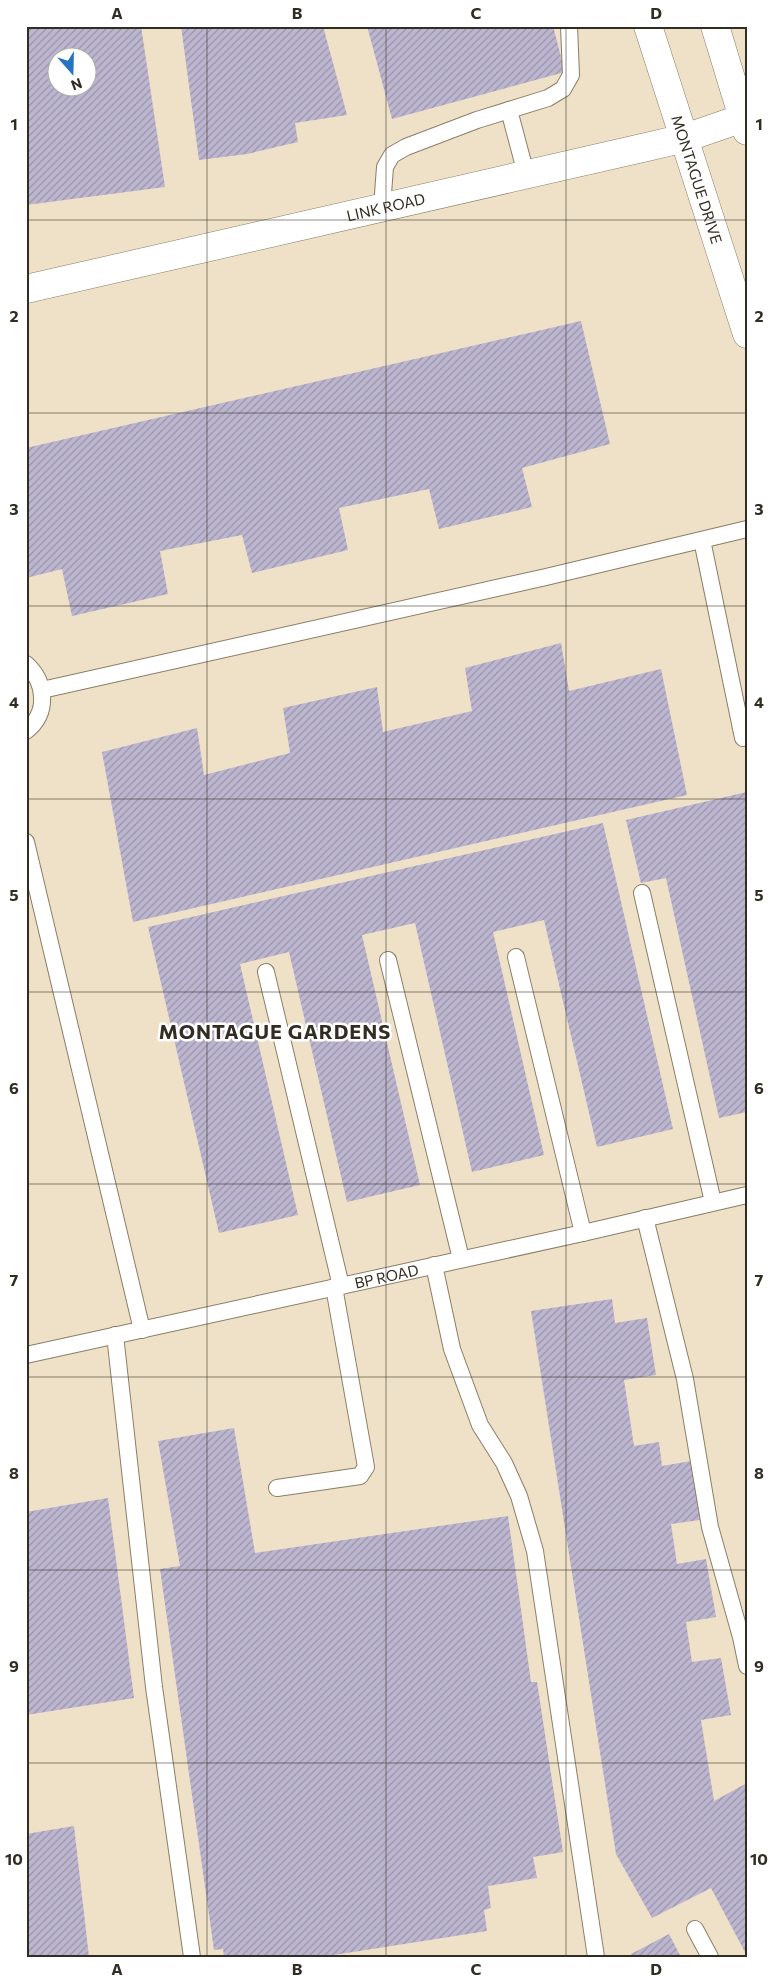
<svg xmlns="http://www.w3.org/2000/svg" width="773" height="1983" viewBox="0 0 773 1983" font-family="Commissioner,sans-serif">
<style>
.building{fill:url(#building-hatch);fill-rule:evenodd}
.lines{fill:none;stroke-linecap:round;stroke-linejoin:round}
.service-casing{stroke:#8b7e67;stroke-width:18}
.minor-casing{stroke:#8b7e67;stroke-width:29}
.secondary-casing{stroke:#8b7e67;stroke-width:29}
.service{stroke:#fff;stroke-width:16}
.minor{stroke:#fff;stroke-width:28}
.secondary{stroke:#fff;stroke-width:28}
.grid{fill:none;stroke:#322d23;stroke-width:1;stroke-opacity:0.55}
.labels{text-anchor:middle;dominant-baseline:central;stroke-width:5;stroke-linejoin:round;paint-order:stroke}
.street-label{font-size:15px;fill:#322d23;stroke:#fff}
.district-label{font-size:20px;font-weight:bold;letter-spacing:1px;fill:#322d23;stroke:#fff}
.neatline{fill:none;stroke:#322d23;stroke-width:2}
.grid-label{font-size:16px;text-anchor:middle;font-weight:bold;fill:#322d23}
</style>
<defs>
<pattern id="building-hatch" width="6" height="6" patternUnits="userSpaceOnUse" patternTransform="scale(1.25)"><rect width="6" height="6" fill="#bdb6d0"/><path d="M-1 1l2-2M0 6l6-6M5 7l2-2" fill="none" stroke="#9a94a8"/></pattern>
</defs>
<rect width="100%" height="100%" fill="#eee1c7"/>
<g class="building">
<path d="M26,26H141L165,187L26,205ZM58,58H88V88H58Z"/>
<path d="M181,26H323L347,115L295,123L298,142L247,154L199,160Z"/>
<path d="M367,26H553L565,72L392,119Z"/>
<path d="M581,321L610,444L522,468L532,507L439,529L429,489L339,508L348,550L252,573L242,535L160,551L168,594L72,616L62,569L26,578V448Z"/>
<path d="M561,643L569,691L661,669L687,795L133,922L102,752L197,728L204,775L290,753L283,708L377,687L383,732L472,711L465,668Z"/>
<path d="M747,792V1112L719,1118L666,878L641,883L626,820Z"/>
<path d="M603,823L673,1129L597,1147L544,920L493,932L544,1155L472,1172L415,923L362,935L420,1185L347,1202L289,952L240,964L298,1215L219,1233L148,927Z"/>
<path d="M612,1299L615,1323L647,1318L656,1375L624,1380L634,1446L659,1442L662,1466L691,1461L700,1520L671,1524L677,1564L706,1559L716,1617L686,1622L692,1662L721,1658L731,1715L701,1720L714,1801L747,1783V1956L711,1888L652,1918L616,1854L531,1311Z"/>
<path d="M234,1428L255,1553L508,1516L531,1682H537L563,1852L533,1857L537,1878L488,1886L491,1908L484,1910L487,1931L321,1957H224L223,1949L214,1950L160,1569L180,1566L158,1441Z"/>
<path d="M108,1498L134,1698L26,1715V1512Z"/>
<path d="M74,1826L89,1957H26V1834Z"/>
<path d="M669,1934L681,1957H632L631,1954Z"/>
</g>
<g class="lines">
<g class="service-casing">
<g id="service">
<path d="M509,110L526,174"/>
<path d="M382,207L385,167L392,155L406,147L477,120L548,98L563,89L571,75L569,26"/>
<path d="M702,540L743,738"/>
<path d="M26,664C46,682 49,713 26,731"/>
<path d="M42,690L546,577L747,529"/>
<path d="M26,842L142,1330"/>
<path d="M642,893L713,1202"/>
<path d="M516,957L583,1233"/>
<path d="M388,960L461,1259"/>
<path d="M266,972L341,1286"/>
<path d="M645,1218L685,1379L710,1527L741,1637L747,1666"/>
<path d="M434,1265L452,1349L480,1425L504,1463L519,1496L535,1551L596,1957"/>
<path d="M115,1335L154,1687L192,1957"/>
<path id="s1" d="M26,1355L583,1233L747,1195"/>
<path d="M277,1488L360,1476L366,1467L334,1287"/>
<path d="M695,1929L710,1957"/>
</g>
</g>
<g class="minor-casing">
<g id="minor">
<path id="s2" d="M26,289L651,146L685,138L743,118"/>
</g>
</g>
<g class="secondary-casing">
<g id="secondary">
<path id="s3" d="M648,26L747,334"/>
<path d="M715,26L747,131"/>
</g>
</g>
<use href="#service" class="service"/>
<use href="#minor" class="minor"/>
<use href="#secondary" class="secondary"/>
</g>
<path class="grid" d="M207,26V1957M386,26V1957M566,26V1957M26,220H747M26,413H747M26,606H747M26,799H747M26,992H747M26,1184H747M26,1377H747M26,1570H747M26,1763H747"/>
<g class="labels">
<g class="street-label">
<text stroke="none"><textPath href="#s3" startOffset="161">MONTAGUE DRIVE</textPath></text>
<text stroke="none"><textPath href="#s2" startOffset="369">LINK ROAD</textPath></text>
<text stroke="none"><textPath href="#s1" startOffset="369">BP ROAD</textPath></text>
</g>
<g class="district-label">
<text x="275" y="1031">MONTAGUE GARDENS</text>
</g>
</g>
<rect width="773" height="1983" fill="none" stroke="#ffffff" stroke-width="55"/>
<g transform="translate(72 72) rotate(160)"><circle r="24" fill="#ffffff" stroke="#adaba7"/>
<path d="M0-4L9 19L0 12L-9 19Z" fill="#2574c3"/>
<text y="-8" font-size="14" font-weight="bold" text-anchor="middle" fill="#322d23">N</text>
</g>
<rect x="28" y="28" width="718" height="1928" class="neatline"/>
<g class="grid-label">
<text x="117" y="19">A</text>
<text x="297" y="19">B</text>
<text x="476" y="19">C</text>
<text x="656" y="19">D</text>
<text x="14" y="130">1</text>
<text x="759" y="130">1</text>
<text x="14" y="322">2</text>
<text x="759" y="322">2</text>
<text x="14" y="515">3</text>
<text x="759" y="515">3</text>
<text x="14" y="708">4</text>
<text x="759" y="708">4</text>
<text x="14" y="901">5</text>
<text x="759" y="901">5</text>
<text x="14" y="1094">6</text>
<text x="759" y="1094">6</text>
<text x="14" y="1286">7</text>
<text x="759" y="1286">7</text>
<text x="14" y="1479">8</text>
<text x="759" y="1479">8</text>
<text x="14" y="1672">9</text>
<text x="759" y="1672">9</text>
<text x="14" y="1865">10</text>
<text x="759" y="1865">10</text>
<text x="117" y="1975">A</text>
<text x="297" y="1975">B</text>
<text x="476" y="1975">C</text>
<text x="656" y="1975">D</text>
</g>
</svg>
